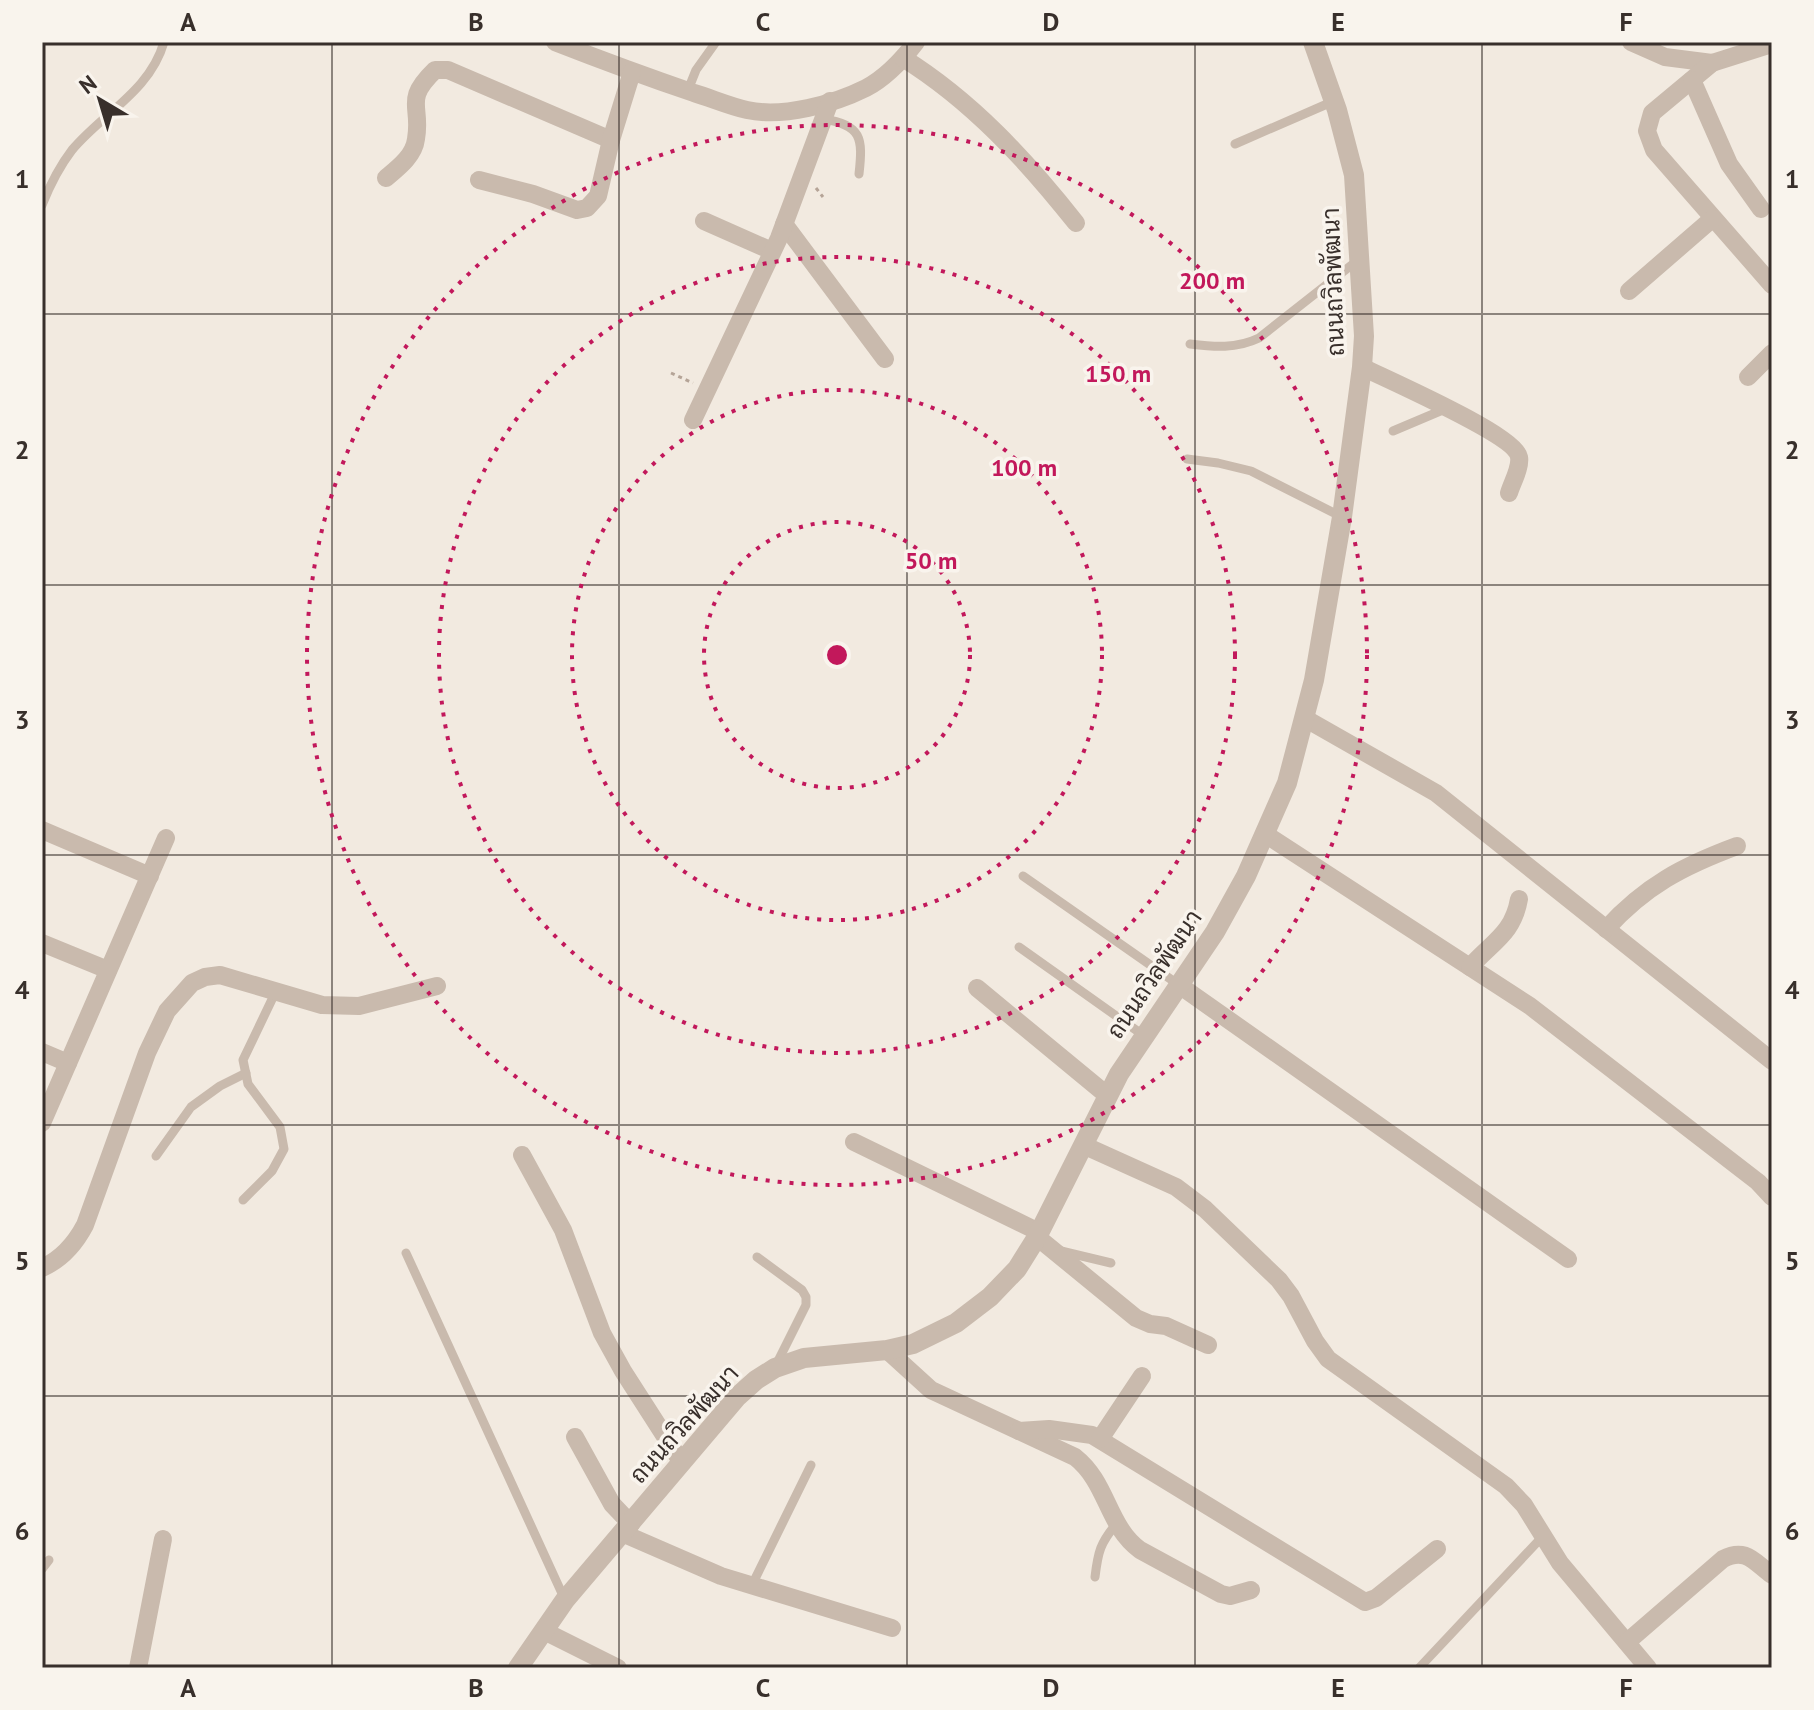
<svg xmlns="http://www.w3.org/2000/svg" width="1814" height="1710" viewBox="0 0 1814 1710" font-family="'PT Sans',Sarabun,sans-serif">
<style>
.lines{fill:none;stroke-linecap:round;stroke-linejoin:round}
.path{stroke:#b5a497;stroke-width:3;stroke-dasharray:4 4;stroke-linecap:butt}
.service{stroke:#c9baad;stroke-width:9}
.minor{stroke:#c9baad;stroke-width:18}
.tertiary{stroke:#c9baad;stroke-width:20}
.grid{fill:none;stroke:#382f2b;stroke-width:2;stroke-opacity:0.55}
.ring{fill:none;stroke:#c2185b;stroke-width:4;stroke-dasharray:4 8}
.labels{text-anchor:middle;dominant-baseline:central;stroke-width:7;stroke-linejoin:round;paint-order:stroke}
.street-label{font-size:24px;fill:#382f2b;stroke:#f9f4ed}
.centre{fill:#c2185b;stroke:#f9f4ed;stroke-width:4}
.ring-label{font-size:24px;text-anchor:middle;font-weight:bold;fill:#c2185b;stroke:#f9f4ed;stroke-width:7;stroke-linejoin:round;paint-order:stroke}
.neatline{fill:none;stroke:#382f2b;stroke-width:3}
.grid-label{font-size:26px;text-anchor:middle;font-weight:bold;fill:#382f2b}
</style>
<rect width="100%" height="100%" fill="#f2eae0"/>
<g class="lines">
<g class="path">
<path d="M816,188L823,197"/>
<path d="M671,373L693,383"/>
</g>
<g class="service">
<path d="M688,90L696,70L716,42"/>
<path d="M823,119C862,125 863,138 859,174"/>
<path d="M1235,144L1334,101"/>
<path d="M42,205C50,185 59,167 72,150C103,113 150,91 164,42"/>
<path d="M1190,344C1214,347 1236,349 1259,338L1358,260"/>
<path d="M1393,431L1445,409"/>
<path d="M1187,459L1218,463L1251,471L1342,517"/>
<path d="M1023,876L1179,985"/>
<path d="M1019,947L1143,1035"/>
<path d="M156,1156L191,1107L220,1086L246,1073"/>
<path d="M243,1200L272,1171L284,1149L280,1127L248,1084L243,1060L276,991"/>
<path d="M1061,1251L1111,1263"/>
<path d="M406,1253L565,1600"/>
<path d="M757,1257L802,1290L806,1297V1305L777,1363"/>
<path d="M42,1569L49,1560"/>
<path d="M1095,1577C1098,1552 1100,1543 1117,1523"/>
<path d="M752,1585L811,1465"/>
<path d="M1419,1668L1543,1536"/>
</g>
<g class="minor">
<path d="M555,42C601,60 647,77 694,93C711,98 729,106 747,110C783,118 834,104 866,88C885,78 903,59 916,42"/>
<path d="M1631,42L1665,57L1712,63L1772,44"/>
<path d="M903,58C972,101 1026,160 1076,223"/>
<path d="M1712,63L1652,113L1647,131L1654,150L1772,285"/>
<path d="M1692,80L1729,164L1761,209"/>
<path d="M386,178C398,168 414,156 416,139C422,105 403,101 435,70H448L611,140"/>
<path d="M479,180L533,194L577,210L587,208L598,196L611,140L632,72"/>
<path d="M704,221L772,251"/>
<path d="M784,224L885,359"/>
<path d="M1629,291L1712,219"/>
<path d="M1362,367C1386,379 1515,435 1519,457C1521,467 1512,483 1509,493"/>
<path d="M1748,377L1772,353"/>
<path d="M693,420L779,238L830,101"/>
<path d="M1306,719L1436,793L1772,1061"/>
<path d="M42,830L150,876"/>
<path d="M1265,834L1530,1006L1758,1182L1772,1197"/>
<path d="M1606,929C1645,886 1683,866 1737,846"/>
<path d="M42,943L108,970"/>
<path d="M1470,967C1492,942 1513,934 1519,899"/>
<path d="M1179,985L1568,1259"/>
<path d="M977,988L1108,1096"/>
<path d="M42,1052L68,1063"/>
<path d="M42,1123L166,838"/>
<path d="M854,1142L1039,1232"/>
<path d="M1083,1145L1176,1187L1205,1209L1279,1280L1291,1296L1315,1341L1328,1359L1506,1486L1524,1505L1560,1563L1648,1668"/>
<path d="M522,1155L563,1230L602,1333L623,1371L682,1463"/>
<path d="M1037,1237L1136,1318L1150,1324L1166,1326L1208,1345"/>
<path d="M42,1268C62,1259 75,1244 85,1225L147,1053L167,1011L192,983L205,977L220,975L322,1005L359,1006L437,986"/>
<path d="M887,1350L931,1390L1075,1457C1108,1483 1107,1526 1140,1550L1221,1594L1230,1596L1251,1590"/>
<path d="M1019,1431L1049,1429L1092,1435L1365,1602L1376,1598L1437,1549"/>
<path d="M575,1437L612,1504L631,1524"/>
<path d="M1100,1439L1142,1376"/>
<path d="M622,1533L721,1576L892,1628"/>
<path d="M544,1631L618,1668"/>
<path d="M1627,1642L1723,1559C1746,1547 1754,1562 1772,1575"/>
<path d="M138,1668L163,1539"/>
</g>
<path class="tertiary" d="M518,1668L565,1600L737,1397L756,1380L775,1368L804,1358L887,1350L913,1344L956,1323L990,1297L1017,1269L1037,1237L1119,1074L1215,932L1246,876L1287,783L1314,680L1342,517L1362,367L1364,336L1354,175L1337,110L1313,42"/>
</g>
<path class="grid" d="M332,42V1668M619,42V1668M907,42V1668M1195,42V1668M1482,42V1668M42,314H1772M42,585H1772M42,855H1772M42,1125H1772M42,1396H1772"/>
<g class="ring">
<circle cx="837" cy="655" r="133"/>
<circle cx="837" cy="655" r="265"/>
<circle cx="837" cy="655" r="398"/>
<circle cx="837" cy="655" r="530"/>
</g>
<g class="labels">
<g class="street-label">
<text transform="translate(1333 282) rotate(-92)">ถนนถวิลพัฒนา</text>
<text transform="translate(1154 974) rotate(-56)">ถนนถวิลพัฒนา</text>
<text transform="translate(684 1424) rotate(-48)">ถนนถวิลพัฒนา</text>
</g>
</g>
<circle cx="837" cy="655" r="12" class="centre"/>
<g class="ring-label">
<text x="1212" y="289">200 m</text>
<text x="1118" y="382">150 m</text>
<text x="1024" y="476">100 m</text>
<text x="931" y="569">50 m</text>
</g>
<rect width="1814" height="1710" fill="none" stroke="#f9f4ed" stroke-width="88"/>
<g transform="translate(100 100) rotate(322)" stroke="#f9f4ed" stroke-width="6" paint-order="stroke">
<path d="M0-6L14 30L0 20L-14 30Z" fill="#382f2b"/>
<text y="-12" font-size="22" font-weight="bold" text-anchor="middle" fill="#382f2b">N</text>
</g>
<rect x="44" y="44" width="1726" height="1622" class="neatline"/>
<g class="grid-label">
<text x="188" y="31">A</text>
<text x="476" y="31">B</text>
<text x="763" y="31">C</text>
<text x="1051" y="31">D</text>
<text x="1338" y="31">E</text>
<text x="1626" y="31">F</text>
<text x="22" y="188">1</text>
<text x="1792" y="188">1</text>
<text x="22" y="459">2</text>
<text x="1792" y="459">2</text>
<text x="22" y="729">3</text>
<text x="1792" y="729">3</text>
<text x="22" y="999">4</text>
<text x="1792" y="999">4</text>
<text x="22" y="1270">5</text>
<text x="1792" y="1270">5</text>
<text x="22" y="1540">6</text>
<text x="1792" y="1540">6</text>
<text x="188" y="1697">A</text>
<text x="476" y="1697">B</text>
<text x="763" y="1697">C</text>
<text x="1051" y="1697">D</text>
<text x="1338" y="1697">E</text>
<text x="1626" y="1697">F</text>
</g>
</svg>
